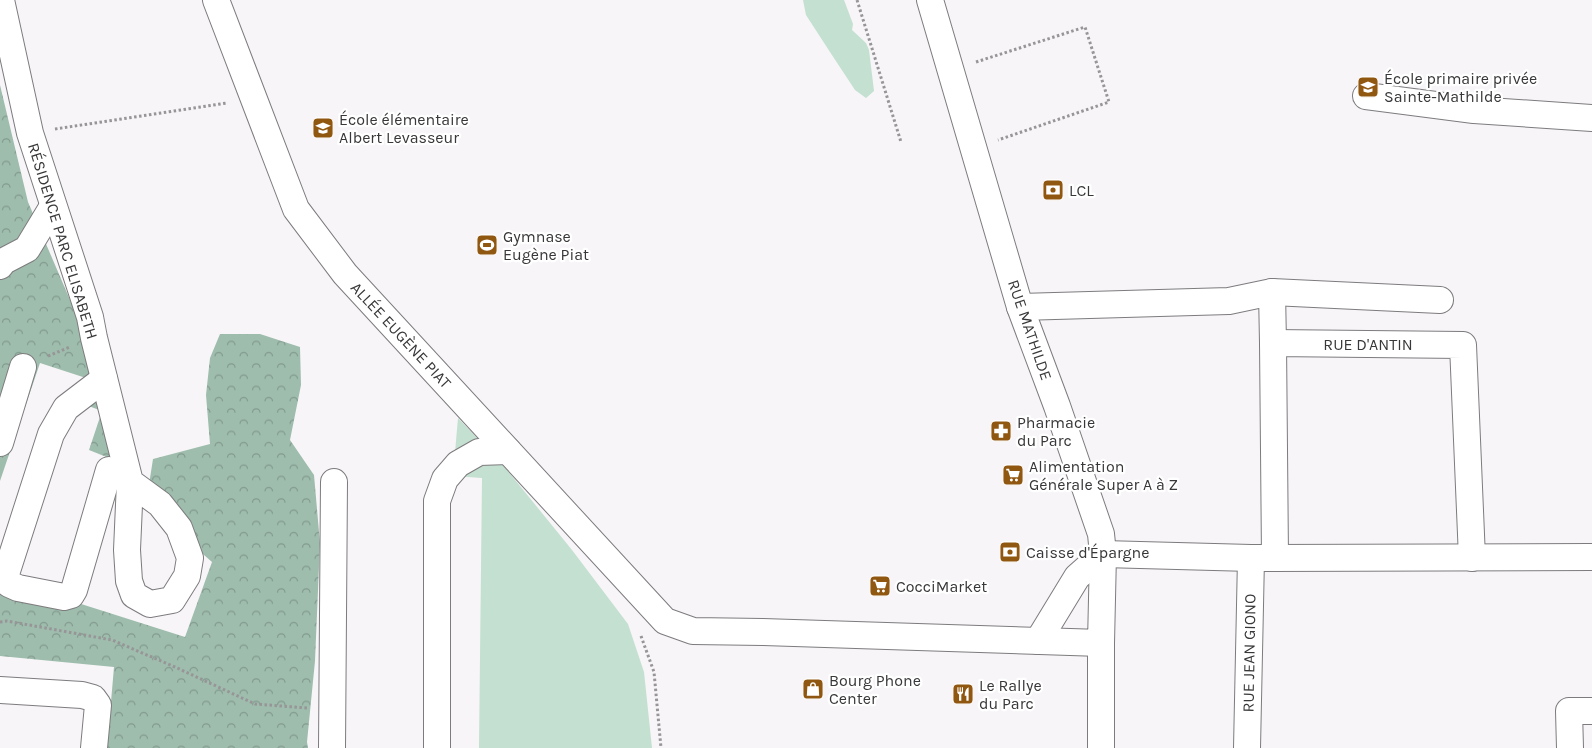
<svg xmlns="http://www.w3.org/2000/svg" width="1592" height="748" viewBox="0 0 1592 748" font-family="Karla,sans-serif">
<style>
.green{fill:#c3e0d0}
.forest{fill:url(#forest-crowns)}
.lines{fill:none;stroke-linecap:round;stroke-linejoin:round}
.minor-casing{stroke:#7d7b7e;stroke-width:28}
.path{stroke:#979598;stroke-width:3;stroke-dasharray:2.5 2.5;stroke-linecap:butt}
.minor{stroke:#fff;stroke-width:26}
.labels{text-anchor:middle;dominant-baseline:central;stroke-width:4.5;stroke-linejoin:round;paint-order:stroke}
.poi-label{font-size:16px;fill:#383739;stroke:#fff;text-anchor:start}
.street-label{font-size:16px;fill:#383739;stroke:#fff}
</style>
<defs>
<pattern id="forest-crowns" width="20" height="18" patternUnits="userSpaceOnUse" patternTransform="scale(1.25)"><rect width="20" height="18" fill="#9ebdad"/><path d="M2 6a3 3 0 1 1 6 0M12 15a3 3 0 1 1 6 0" fill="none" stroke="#829a8e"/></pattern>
</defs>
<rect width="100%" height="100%" fill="#f7f5f8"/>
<g class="green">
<path d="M803,0H844L853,24L852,30L866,43L869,50L874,91L866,98L855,90L830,52L806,15Z"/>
<path d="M458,418L503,465L572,550L628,624L644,672L652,748H479L482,478L453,476Z"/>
</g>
<path class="forest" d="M0,85L28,202L104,379L148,491L153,459L210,444L206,395L210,358L220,334H260L300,347L301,385L290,440L314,475L320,543L315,661L307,742L308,748H107L114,667L0,656V593L78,603L185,637L212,562L138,497L114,460L89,450L102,411L78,402L86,378L40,363L0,481Z"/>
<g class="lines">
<g class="minor-casing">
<g id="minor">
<path d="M1,0L30,133L90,317L94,338L130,482L127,550L129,581L134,595L150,604L172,600L187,576L190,558L179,528L160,504L130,482"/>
<path d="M216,0L296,209L345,274L665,621L693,631L763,632L1101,643L1103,554L1101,534L1057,406L1020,307L930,0"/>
<path d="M1366,96L1474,110L1592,118"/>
<path d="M0,266L4,261L27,249L53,206"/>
<path d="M1272,292L1440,300"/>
<path d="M1020,307L1229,301L1272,292L1273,343"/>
<path d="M104,379L66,408L51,434L6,574L9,584L18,588L64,597L71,595L74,590L109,470"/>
<path d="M0,443L23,367"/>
<path d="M1103,554L1251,558L1592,557"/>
<path d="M1275,557L1273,343L1463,345L1472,558"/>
<path d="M1038,641L1077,577L1103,554"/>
<path d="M1101,643V748"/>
<path d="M0,690L82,695L93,698L98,705L94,748"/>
<path d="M332,748L334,482"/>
<path d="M437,748V501L445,479L458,464L479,452L508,451"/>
<path d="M1247,748L1251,558"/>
<path d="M1570,748L1569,711H1592"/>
</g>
</g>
<g class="path">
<path d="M857,0L901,142"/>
<path d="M976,62L1085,27L1109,102L998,140"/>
<path d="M55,129L227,103"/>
<path d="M48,356L70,347"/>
<path d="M0,622L7,621L112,640L175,667L255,704L307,708"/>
<path d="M641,636L654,672L661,748"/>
</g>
<use href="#minor" class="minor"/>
</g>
<defs>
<g id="school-square" transform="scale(1.125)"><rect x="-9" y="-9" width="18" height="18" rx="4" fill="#905711" stroke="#fff"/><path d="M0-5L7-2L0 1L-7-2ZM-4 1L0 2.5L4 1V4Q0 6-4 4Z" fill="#fff"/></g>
<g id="bank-square" transform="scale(1.125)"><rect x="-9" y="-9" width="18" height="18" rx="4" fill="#905711" stroke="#fff"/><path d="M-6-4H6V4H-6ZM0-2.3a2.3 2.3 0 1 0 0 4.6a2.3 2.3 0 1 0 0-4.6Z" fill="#fff"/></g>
<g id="stadium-square" transform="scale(1.125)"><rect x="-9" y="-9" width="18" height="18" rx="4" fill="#905711" stroke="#fff"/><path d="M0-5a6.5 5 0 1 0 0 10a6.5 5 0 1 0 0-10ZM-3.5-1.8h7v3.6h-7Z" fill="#fff"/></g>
<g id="pharmacy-square" transform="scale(1.125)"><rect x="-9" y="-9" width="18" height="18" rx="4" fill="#905711" stroke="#fff"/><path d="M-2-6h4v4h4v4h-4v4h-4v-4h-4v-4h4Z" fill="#fff"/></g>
<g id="supermarket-square" transform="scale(1.125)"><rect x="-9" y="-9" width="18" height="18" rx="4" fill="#905711" stroke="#fff"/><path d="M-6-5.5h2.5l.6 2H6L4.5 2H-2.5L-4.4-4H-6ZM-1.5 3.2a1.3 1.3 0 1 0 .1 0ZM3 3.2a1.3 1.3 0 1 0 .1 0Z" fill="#fff"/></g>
<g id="shop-square" transform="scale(1.125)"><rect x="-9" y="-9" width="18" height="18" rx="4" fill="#905711" stroke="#fff"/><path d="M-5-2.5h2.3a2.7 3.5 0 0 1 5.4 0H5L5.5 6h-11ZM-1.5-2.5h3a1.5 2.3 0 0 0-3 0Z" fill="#fff"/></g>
<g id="restaurant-square" transform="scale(1.125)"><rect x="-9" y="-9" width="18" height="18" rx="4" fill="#905711" stroke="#fff"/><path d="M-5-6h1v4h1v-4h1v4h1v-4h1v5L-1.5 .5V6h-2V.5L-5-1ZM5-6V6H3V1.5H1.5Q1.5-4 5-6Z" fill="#fff"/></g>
</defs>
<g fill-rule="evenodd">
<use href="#school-square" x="1368" y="87"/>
<use href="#school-square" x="323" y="128"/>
<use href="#bank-square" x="1053" y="190"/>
<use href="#stadium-square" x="487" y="245"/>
<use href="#pharmacy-square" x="1001" y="431"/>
<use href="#supermarket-square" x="1013" y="475"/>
<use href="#bank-square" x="1010" y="552"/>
<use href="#supermarket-square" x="880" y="586"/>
<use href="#shop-square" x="813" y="689"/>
<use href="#restaurant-square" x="963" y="694"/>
</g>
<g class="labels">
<g class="poi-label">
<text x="1384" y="78">École primaire privée<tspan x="1384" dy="18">Sainte-Mathilde</tspan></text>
<text x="339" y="119">École élémentaire<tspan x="339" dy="18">Albert Levasseur</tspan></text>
<text x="1069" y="190">LCL</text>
<text x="503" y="236">Gymnase<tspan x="503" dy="18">Eugène Piat</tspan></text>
<text x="1017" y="422">Pharmacie<tspan x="1017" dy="18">du Parc</tspan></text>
<text x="1029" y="466">Alimentation<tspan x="1029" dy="18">Générale Super A à Z</tspan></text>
<text x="1026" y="552">Caisse d'Épargne</text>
<text x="896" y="586">CocciMarket</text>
<text x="829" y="680">Bourg Phone<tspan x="829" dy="18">Center</tspan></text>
<text x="979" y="685">Le Rallye<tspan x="979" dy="18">du Parc</tspan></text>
</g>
<g class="street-label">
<text transform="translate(63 241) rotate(73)">RÉSIDENCE PARC ELISABETH</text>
<text transform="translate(1030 330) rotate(71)">RUE MATHILDE</text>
<text transform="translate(401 335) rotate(47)">ALLÉE EUGÈNE PIAT</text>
<text x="1368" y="344">RUE D'ANTIN</text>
<text transform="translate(1249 653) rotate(-89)">RUE JEAN GIONO</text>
</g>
</g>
</svg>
